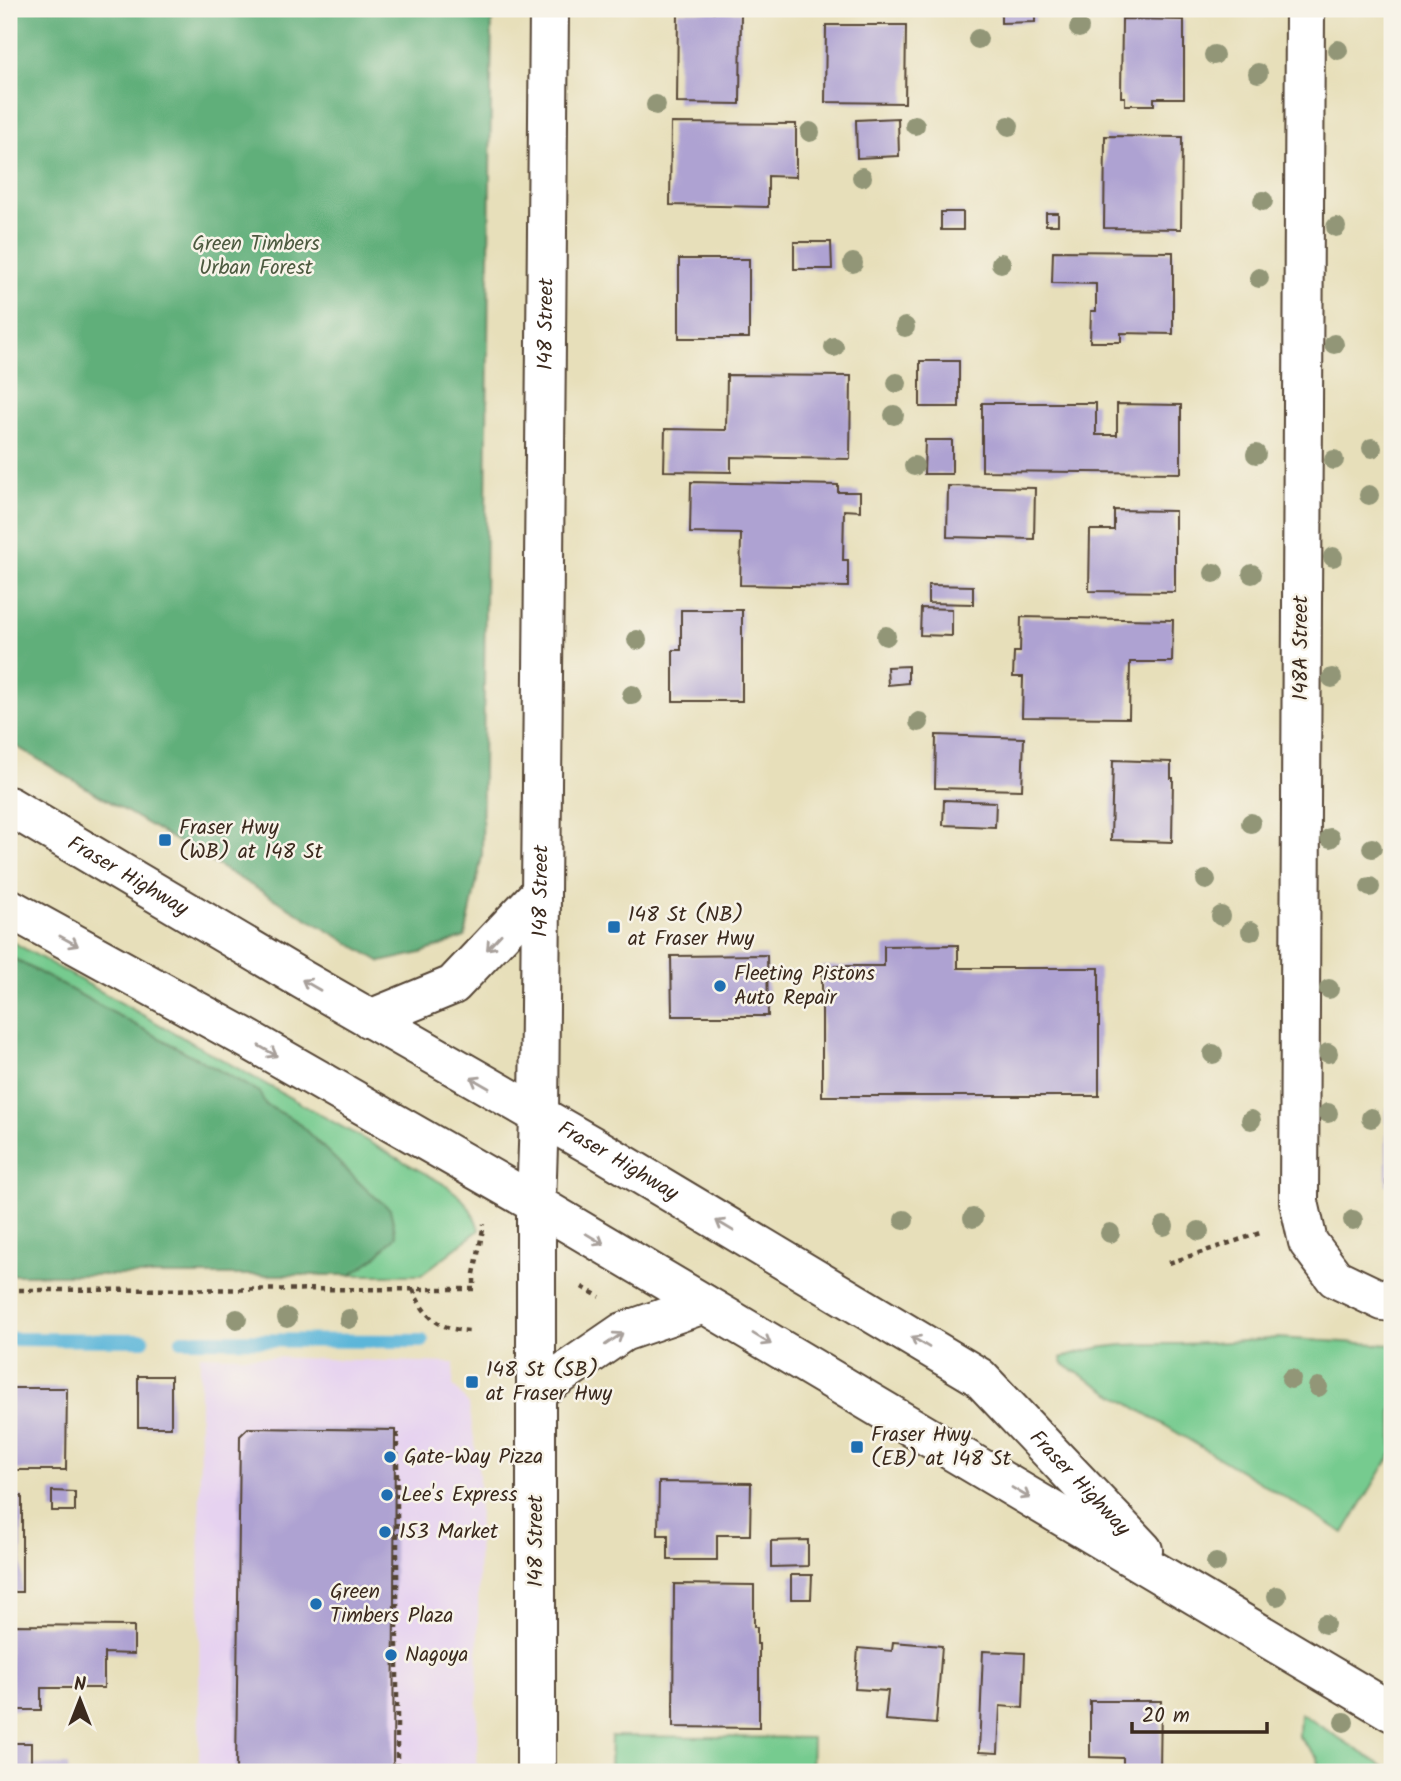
<svg xmlns="http://www.w3.org/2000/svg" width="1401" height="1781" viewBox="0 0 1401 1781" font-family="Kalam,sans-serif">
<style>
.built{fill:#e6d2f0}
.green{fill:#76cb8f;stroke:#587a56;stroke-width:2}
.forest{fill:#60af7a;stroke:#4e6c4c;stroke-width:2}
.lines{fill:none;stroke-linecap:round;stroke-linejoin:round}
.stream{stroke:#5bb6d9;stroke-width:14}
.building{fill:#aea2d2}
.minor-casing{stroke:#554535;stroke-width:42}
.major-casing{stroke:#554535;stroke-width:42}
.path{stroke:#554535;stroke-width:4.5;stroke-dasharray:5 5;stroke-linecap:butt}
.minor{stroke:#fff;stroke-width:38}
.major{stroke:#fff;stroke-width:38}
.tree{fill:#929677}
.oneway{stroke:#a79f9a}
.poi-dot{fill:#1f6fb2;stroke:#f7f3e8;stroke-width:2.5}
.labels{text-anchor:middle;dominant-baseline:central;stroke-width:5;stroke-linejoin:round;paint-order:stroke}
.park-label{font-size:21px;fill:#4d5a40;stroke:#f7f3e8}
.street-label{font-size:21px;fill:#3b2a1e;stroke:#f7f3e8}
.poi-label{font-size:21px;fill:#3b2a1e;stroke:#f7f3e8;text-anchor:start}
</style>
<rect width="100%" height="100%" fill="#f7f3e8"/>
<filter id="ink" filterUnits="userSpaceOnUse"><feTurbulence type="fractalNoise" baseFrequency=".0143" numOctaves="2"/><feDisplacementMap in="SourceGraphic" scale="14" xChannelSelector="R" yChannelSelector="G"/><feConvolveMatrix kernelMatrix="1 2 1 2 8 2 1 2 1" color-interpolation-filters="sRGB"/></filter>
<filter id="wash" filterUnits="userSpaceOnUse"><feTurbulence type="fractalNoise" baseFrequency=".00686" numOctaves="4" result="noise"/><feDisplacementMap in="SourceGraphic" scale="28" xChannelSelector="R" yChannelSelector="G"/><feGaussianBlur stdDeviation="1.57" result="paint"/><feColorMatrix in="noise" values="0 0 0 0 0 0 0 0 0 0 0 0 0 0 0 0 0 1.4 0 .05"/><feComposite in="paint" operator="in"/></filter>
<g filter="url(#wash)">
<rect width="100%" height="100%" fill="#e7dfba"/>
<path class="built" d="M200,1355L454,1363L453,1385L469,1405L479,1474L477,1772H199Z"/>
<g class="green">
<path d="M9,940L442,1183C462,1196 473,1208 479,1230L421,1275H9Z"/>
<path d="M1277,1338L1392,1345V1453L1344,1533L1063,1364L1061,1358C1099,1343 1140,1344 1179,1344C1212,1343 1244,1342 1277,1338Z"/>
<path d="M1300,1713L1392,1772H1319L1317,1757L1299,1737Z"/>
<path d="M611,1736L812,1738L811,1772H610Z"/>
</g>
<g class="forest">
<path d="M9,9H492L482,856L465,937L421,953L381,962L9,742Z"/>
<path d="M9,956L259,1092L266,1105L295,1120L368,1191L390,1209L396,1236L375,1258L351,1275H9Z"/>
</g>
<g class="lines">
<g class="stream">
<path d="M9,1339L143,1340"/>
<path d="M182,1340L422,1341"/>
</g>
</g>
<g id="blocks">
<g class="building">
<path d="M1001,9H1035V22L1001,23Z"/>
<path d="M678,11L741,12L740,104L677,103Z"/>
<path d="M1122,19L1184,20V98H1154V105H1125V97H1121Z"/>
<path d="M826,25H906L905,103L825,102Z"/>
<path d="M898,118L899,156L857,158L856,120Z"/>
<path d="M671,123L796,124V177L768,176V207L670,205Z"/>
<path d="M1105,136L1182,137L1181,229L1104,228Z"/>
<rect x="941" y="212" width="22" height="18"/>
<rect x="1046" y="213" width="12" height="12"/>
<path d="M794,242H831L832,269H794Z"/>
<path d="M1053,251L1173,252V334L1121,333V342H1090L1091,311H1096V284L1052,283Z"/>
<rect x="679" y="259" width="70" height="79"/>
<rect x="920" y="361" width="39" height="46"/>
<path d="M727,375L851,376L850,459L731,457V472L664,471L665,429L726,430Z"/>
<path d="M982,403H1096V435H1117V404L1181,405V473L982,471Z"/>
<path d="M925,440H952V474H924Z"/>
<path d="M691,482L838,485V492H860V511L844,510L843,560H848V587L740,585L741,534L690,533Z"/>
<path d="M948,486L1035,488L1034,539L947,537Z"/>
<path d="M1114,510L1175,511V592L1089,591L1090,530H1114Z"/>
<path d="M928,585L973,586V604L928,603Z"/>
<path d="M921,608L952,609V636L920,635Z"/>
<path d="M681,610H742V701H673V650H681Z"/>
<path d="M1021,617L1173,620L1172,662H1130L1129,718L1022,717L1023,677H1013L1014,652H1020Z"/>
<path d="M908,666V683L888,685L887,667Z"/>
<path d="M936,735L1024,738L1022,790L935,788Z"/>
<path d="M1113,760L1171,762V778H1173L1172,842L1111,840Z"/>
<path d="M944,800L996,802L995,827L943,825Z"/>
<path d="M958,945V968H1099V1096H822V966H884V946Z"/>
<path d="M767,955L768,1016H672L671,956Z"/>
<rect x="1386" y="1108" width="6" height="77"/>
<rect x="138" y="1376" width="33" height="51"/>
<path d="M9,1388H67L66,1470H9Z"/>
<path d="M248,1428L395,1430L393,1772H236L240,1436Z"/>
<path d="M659,1482L751,1483L750,1535H717V1560H668V1535H658Z"/>
<path d="M52,1491L75,1492V1511H52Z"/>
<rect x="9" y="1496" width="13" height="96"/>
<path d="M808,1540V1566L771,1567V1541Z"/>
<path d="M791,1575H812L811,1599H791Z"/>
<path d="M674,1584L754,1585V1627H757V1644H759V1728L673,1727Z"/>
<path d="M9,1625L134,1626V1654L104,1653V1688H41V1710H9Z"/>
<path d="M893,1642L942,1646L936,1724L885,1720L888,1691L855,1689L858,1648L892,1651Z"/>
<path d="M983,1651L1025,1653L1023,1708L1000,1706L998,1753L979,1752Z"/>
<path d="M1090,1701H1161L1160,1772H1123V1758L1090,1757Z"/>
<path d="M9,1743H31V1765H68V1772H9Z"/>
</g>
</g>
</g>
<g filter="url(#ink)">
<use href="#blocks" fill-opacity="0" stroke="#554535" stroke-width="2"/>
<g class="lines">
<g class="minor-casing">
<g id="minor">
<path d="M1305,9L1299,1202L1308,1242L1335,1278L1383,1301L1392,1302"/>
<path d="M536,1772V1204"/>
</g>
</g>
<g class="major-casing">
<g id="major">
<path id="s1" d="M9,806L303,980L605,1153L979,1377L1143,1550"/>
<path d="M9,908L244,1037L536,1204L1392,1712"/>
<path d="M370,1019L453,985L541,892"/>
<path id="s2" d="M536,1204L539,1117L549,9"/>
<path d="M537,1391L623,1332L704,1304"/>
</g>
</g>
<g class="path">
<path d="M1169,1263L1263,1232"/>
<path d="M582,1287L600,1297"/>
<path d="M413,1289C424,1318 441,1331 473,1331"/>
<path d="M9,1290L474,1289V1274L484,1224"/>
<path d="M397,1433V1772"/>
</g>
<use href="#minor" class="minor"/>
<use href="#major" class="major"/>
</g>
<g class="tree">
<circle cx="1079" cy="28" r="10"/>
<circle cx="978" cy="39" r="10"/>
<circle cx="1338" cy="50" r="10"/>
<circle cx="1214" cy="55" r="10"/>
<circle cx="1258" cy="73" r="10"/>
<circle cx="656" cy="105" r="10"/>
<circle cx="915" cy="125" r="10"/>
<circle cx="1009" cy="126" r="10"/>
<circle cx="810" cy="132" r="10"/>
<circle cx="862" cy="177" r="10"/>
<circle cx="1263" cy="201" r="10"/>
<circle cx="1336" cy="227" r="10"/>
<circle cx="853" cy="263" r="10"/>
<circle cx="1001" cy="263" r="10"/>
<circle cx="1259" cy="278" r="10"/>
<circle cx="905" cy="327" r="10"/>
<circle cx="1334" cy="344" r="10"/>
<circle cx="834" cy="347" r="10"/>
<circle cx="897" cy="383" r="10"/>
<circle cx="894" cy="415" r="10"/>
<circle cx="1372" cy="448" r="10"/>
<circle cx="1256" cy="454" r="10"/>
<circle cx="1334" cy="460" r="10"/>
<circle cx="914" cy="466" r="10"/>
<circle cx="1369" cy="495" r="10"/>
<circle cx="1333" cy="557" r="10"/>
<circle cx="1214" cy="573" r="10"/>
<circle cx="1252" cy="574" r="10"/>
<circle cx="886" cy="636" r="10"/>
<circle cx="637" cy="640" r="10"/>
<circle cx="1332" cy="678" r="10"/>
<circle cx="632" cy="695" r="10"/>
<circle cx="919" cy="722" r="10"/>
<circle cx="1251" cy="823" r="10"/>
<circle cx="1330" cy="838" r="10"/>
<circle cx="1372" cy="848" r="10"/>
<circle cx="1206" cy="880" r="10"/>
<circle cx="1370" cy="887" r="10"/>
<circle cx="1221" cy="916" r="10"/>
<circle cx="1251" cy="931" r="10"/>
<circle cx="1329" cy="989" r="10"/>
<circle cx="1328" cy="1053" r="10"/>
<circle cx="1213" cy="1054" r="10"/>
<circle cx="1328" cy="1113" r="10"/>
<circle cx="1371" cy="1118" r="10"/>
<circle cx="1251" cy="1120" r="10"/>
<circle cx="973" cy="1218" r="10"/>
<circle cx="904" cy="1220" r="10"/>
<circle cx="1353" cy="1220" r="10"/>
<circle cx="1164" cy="1226" r="10"/>
<circle cx="1199" cy="1231" r="10"/>
<circle cx="1110" cy="1233" r="10"/>
<circle cx="287" cy="1318" r="10"/>
<circle cx="237" cy="1319" r="10"/>
<circle cx="349" cy="1319" r="10"/>
<circle cx="1291" cy="1379" r="10"/>
<circle cx="1318" cy="1387" r="10"/>
<circle cx="1216" cy="1563" r="10"/>
<circle cx="1277" cy="1596" r="10"/>
<circle cx="1325" cy="1624" r="10"/>
<circle cx="1344" cy="1722" r="10"/>
</g>
<defs><path id="oneway-shaft" d="M-6 0H5M1.5-3L5.5 0L1.5 3" fill="none" stroke-width="1.6" stroke-linecap="round" stroke-linejoin="round" transform="scale(1.75)"/></defs>
<g class="oneway">
<use href="#oneway-shaft" transform="translate(69 941) rotate(29)"/>
<use href="#oneway-shaft" transform="translate(494 942) rotate(133)"/>
<use href="#oneway-shaft" transform="translate(311 985) rotate(-150)"/>
<use href="#oneway-shaft" transform="translate(268 1051) rotate(30)"/>
<use href="#oneway-shaft" transform="translate(480 1083) rotate(-150)"/>
<use href="#oneway-shaft" transform="translate(725 1226) rotate(-149)"/>
<use href="#oneway-shaft" transform="translate(595 1239) rotate(31)"/>
<use href="#oneway-shaft" transform="translate(614 1339) rotate(-34)"/>
<use href="#oneway-shaft" transform="translate(762 1339) rotate(31)"/>
<use href="#oneway-shaft" transform="translate(920 1342) rotate(-149)"/>
<use href="#oneway-shaft" transform="translate(1021 1493) rotate(31)"/>
</g>
</g>
<g class="poi-dot">
<rect x="158" y="833" width="14" height="14" rx="3.5"/>
<rect x="607" y="920" width="14" height="14" rx="3.5"/>
<circle cx="720" cy="986" r="7"/>
<rect x="465" y="1375" width="14" height="14" rx="3.5"/>
<rect x="850" y="1440" width="14" height="14" rx="3.5"/>
<circle cx="390" cy="1457" r="7"/>
<circle cx="387" cy="1495" r="7"/>
<circle cx="385" cy="1532" r="7"/>
<circle cx="316" cy="1604" r="7"/>
<circle cx="391" cy="1655" r="7"/>
</g>
<g class="labels">
<g class="park-label">
<text x="256" y="244">Green Timbers<tspan x="256" dy="24">Urban Forest</tspan></text>
</g>
<g class="street-label">
<text stroke="none"><textPath href="#s2" startOffset="880">148 Street</textPath></text>
<text transform="translate(1301 648) rotate(-90)">148A Street</text>
<text stroke="none"><textPath href="#s1" startOffset="138">Fraser Highway</textPath></text>
<text stroke="none"><textPath href="#s2" startOffset="313">148 Street</textPath></text>
<text stroke="none"><textPath href="#s1" startOffset="705">Fraser Highway</textPath></text>
<text stroke="none"><textPath href="#s1" startOffset="1272">Fraser Highway</textPath></text>
<text transform="translate(536 1541) rotate(-90)">148 Street</text>
</g>
<g class="poi-label">
<text x="179" y="828">Fraser Hwy<tspan x="179" dy="24">(WB) at 148 St</tspan></text>
<text x="628" y="915">148 St (NB)<tspan x="628" dy="24">at Fraser Hwy</tspan></text>
<text x="734" y="974">Fleeting Pistons<tspan x="734" dy="24">Auto Repair</tspan></text>
<text x="486" y="1370">148 St (SB)<tspan x="486" dy="24">at Fraser Hwy</tspan></text>
<text x="871" y="1435">Fraser Hwy<tspan x="871" dy="24">(EB) at 148 St</tspan></text>
<text x="404" y="1457">Gate-Way Pizza</text>
<text x="401" y="1495">Lee's Express</text>
<text x="399" y="1532">153 Market</text>
<text x="330" y="1592">Green<tspan x="330" dy="24">Timbers Plaza</tspan></text>
<text x="405" y="1655">Nagoya</text>
</g>
</g>
<rect width="1401" height="1781" fill="none" stroke="#f7f3e8" stroke-width="35"/>
<g transform="translate(80 1700)" stroke="#f7f3e8" stroke-width="5" paint-order="stroke">
<path d="M0-5L12 26L0 18L-12 26Z" fill="#3b2a1e"/>
<text y="-10" font-size="19" font-weight="bold" text-anchor="middle" fill="#3b2a1e">N</text>
</g>
<path d="M1132 1722v10h135v-10" fill="none" stroke="#3b2a1e" stroke-width="3.5"/>
<text x="1142" y="1722" font-size="21" fill="#3b2a1e" stroke="#f7f3e8" stroke-width="5" paint-order="stroke">20 m</text>
</svg>
